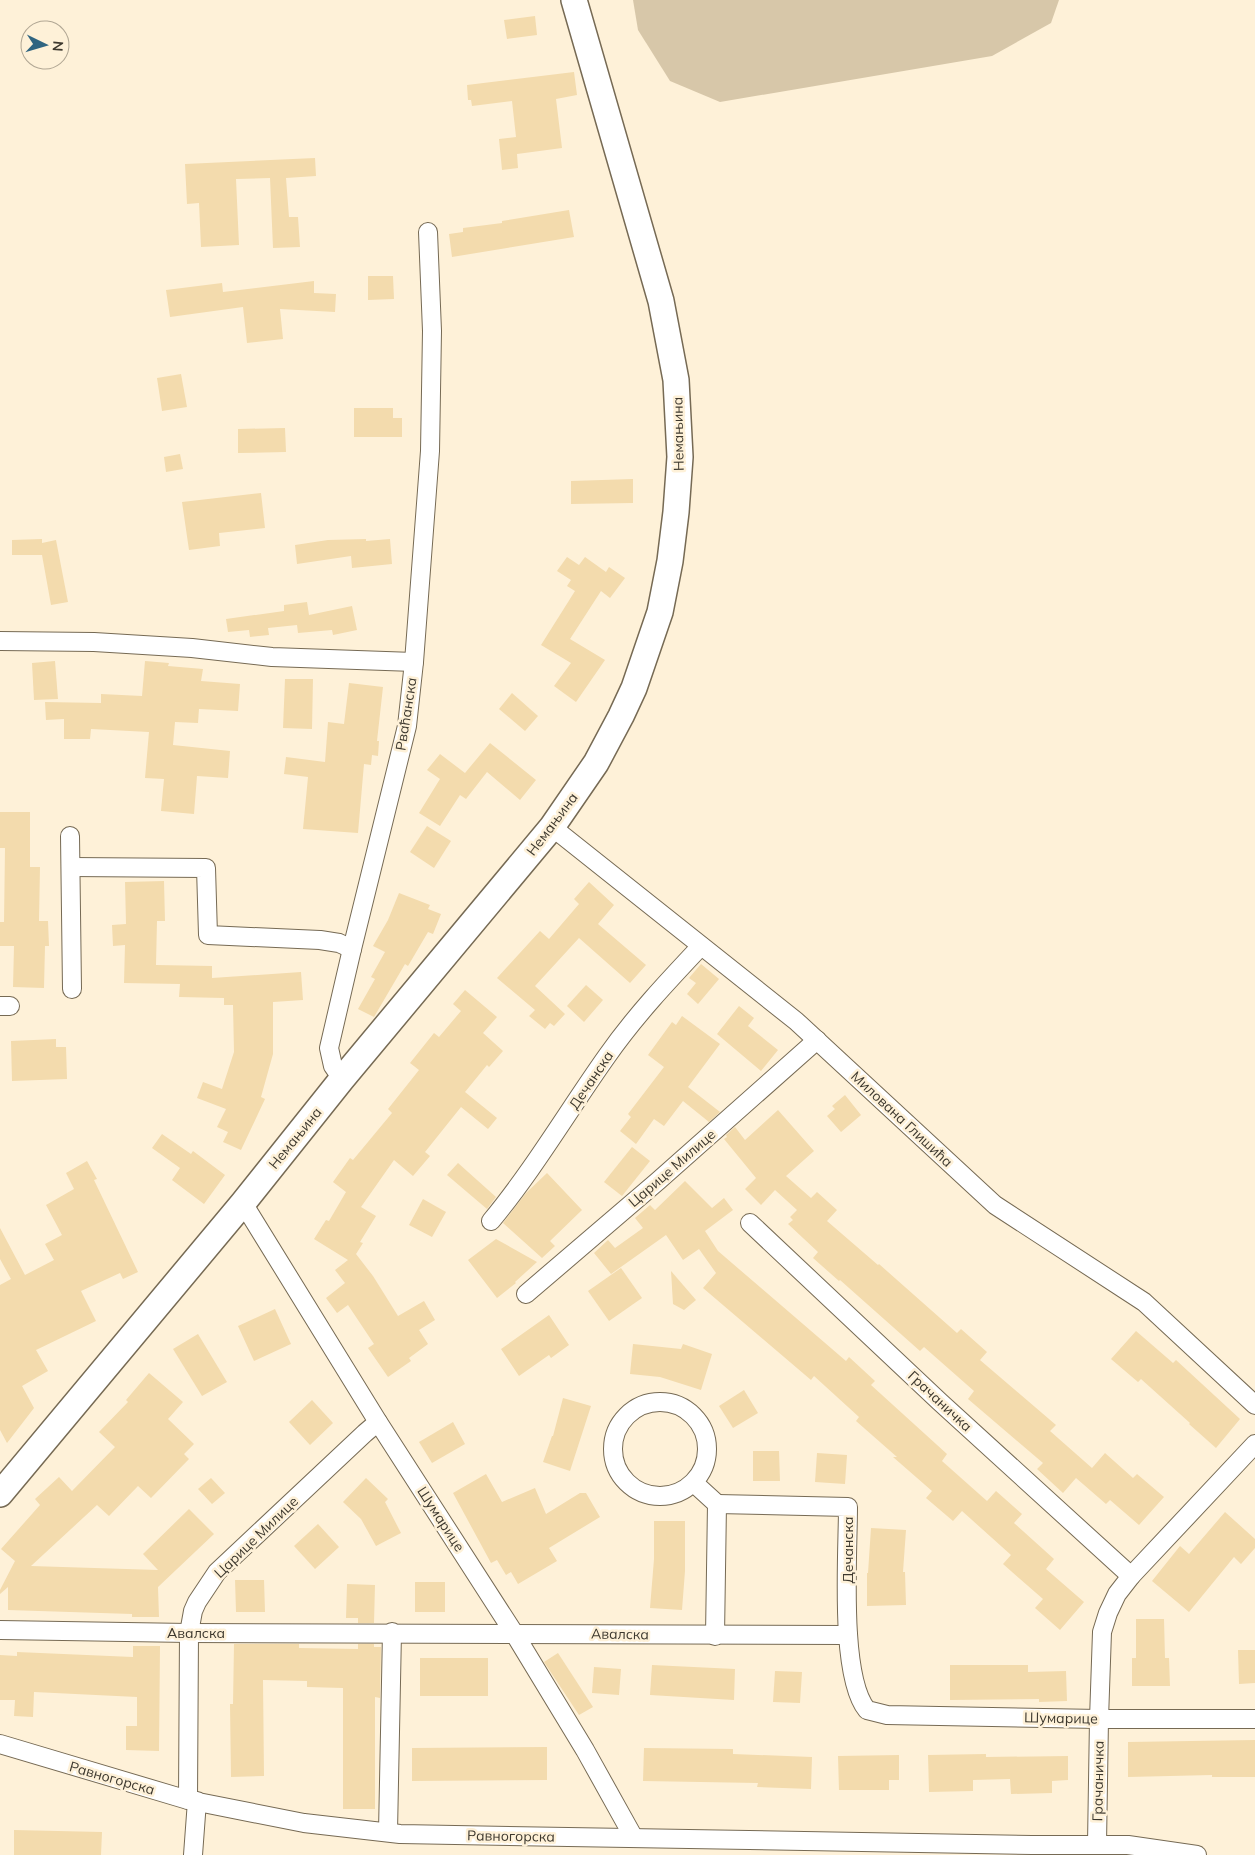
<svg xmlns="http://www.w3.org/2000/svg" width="1255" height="1855" viewBox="0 0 1255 1855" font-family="Mulish,sans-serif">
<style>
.green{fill:#d7c7a9}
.building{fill:#f3dbad}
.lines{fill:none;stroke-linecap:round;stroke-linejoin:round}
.street-casing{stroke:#766a54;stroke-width:20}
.secondary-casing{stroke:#766a54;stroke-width:28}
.street{stroke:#fff;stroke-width:18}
.secondary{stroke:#fff;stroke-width:25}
.labels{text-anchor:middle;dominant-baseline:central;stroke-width:5;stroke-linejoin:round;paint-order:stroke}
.street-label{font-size:14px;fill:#3d382e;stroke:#fef1d8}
</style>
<rect width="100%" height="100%" fill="#fef1d8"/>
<path class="green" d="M633,0H1059L1051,23L992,56L720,102L670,81L638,30Z"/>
<g class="building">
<path d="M535,16L537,35L507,39L504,20Z"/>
<path d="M574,72L577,95L556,99L562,148L517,154L518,168L502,170L499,139L516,137L512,101L472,106L471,100H468L467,85Z"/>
<path d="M315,158L316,176L286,178L289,217H298L300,247L273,248L270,178L236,179L239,245L201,247L199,203L187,204L185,164Z"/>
<path d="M569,210L574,237L452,257L449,234L463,232V228L502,223V221Z"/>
<path d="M368,276H393L394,299L368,300Z"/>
<path d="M314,281V293L336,294L335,312L280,309L283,339L247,343L243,307L170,317L166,290L222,283L223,292Z"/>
<path d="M181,374L187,407L162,411L157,378Z"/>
<path d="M354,408H393V418H402V437H354Z"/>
<path d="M285,428L286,452L238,453V429Z"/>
<path d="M180,454L183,469L166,472L164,457Z"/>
<path d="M633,479V503L571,504V481Z"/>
<path d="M261,493L265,528L219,533L220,546L189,550L182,502Z"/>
<path d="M42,539V543L56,540L68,602L51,605L42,555H12V540Z"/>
<path d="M366,539V541L390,539L392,564L352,568L351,556L297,564L295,545L328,540Z"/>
<path d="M567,557L579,565L585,557L606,572L609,567L625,578L610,598L601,591L570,639L605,660L576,702L554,686L571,663L541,645L575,591L567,586L571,580L557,571Z"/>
<path d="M307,602L309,615L352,606L357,630L333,635L332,630L298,633L297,625L268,628L269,635L250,637L249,630L228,632L226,619L284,611V605Z"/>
<path d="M55,661L58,699L34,700L32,663Z"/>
<path d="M145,661L169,663L168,666L203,669L201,681L240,684L238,711L199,709L198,723L175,722L173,745L230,751L228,778L197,776L194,814L161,811L164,779L145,778L149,732L91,729L90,739H64V719L46,720L45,702L101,703V694L142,696Z"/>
<path d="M285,679H313L312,729L283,728Z"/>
<path d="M349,683L383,687L377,741H379L378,756L372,755L371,765L364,764L358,833L303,829L308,777L284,774L286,757L325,762L328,722L344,724Z"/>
<path d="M512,693L538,716L525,731L499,709Z"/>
<path d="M490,743L536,780L520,800L487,772L466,799L460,795L440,826L419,813L440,779L427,770L440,754L465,773Z"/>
<path d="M0,812H30V867H40L39,921H48L49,946H45L44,988L13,987L14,946H0V922H4L5,848H0Z"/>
<path d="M427,826L451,841L434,868L410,852Z"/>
<path d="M164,881L165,921H157L156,965L212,966V978L301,972L303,1000L273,1002V1054L261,1097L265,1099L241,1150L223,1142L228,1132L217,1127L226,1109L197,1098L203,1082L222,1089L234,1052L233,1005H224V998L179,997L180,984L124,983L125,945L113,946L112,925L126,924L125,882Z"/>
<path d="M589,882L614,905L598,924L646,965L630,983L579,938L535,986L565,1014L554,1026L550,1023L545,1029L529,1016L535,1010L497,978L540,931L549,939L579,904L574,899Z"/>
<path d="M399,893L430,905L428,909L441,914L433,934L428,932L408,966L405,964L374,1017L358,1009L375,979L371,977L385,952L373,946L388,920Z"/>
<path d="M701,964L719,979L698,1004L687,994L696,983L689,978Z"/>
<path d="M586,985L603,1000L584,1022L567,1006Z"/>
<path d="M465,990L497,1017L483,1033L503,1051L489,1067L487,1065L465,1092L497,1118L488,1129L461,1107L425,1152L430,1156L413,1176L394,1160L361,1207L376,1216L360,1242L363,1243L356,1254L373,1276L398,1316L424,1301L435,1320L419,1330L428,1344L409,1358L411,1361L388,1377L368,1348L374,1344L348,1305L337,1313L326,1298L345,1283L335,1270L348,1260L314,1239L326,1220L329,1221L346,1192L333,1182L350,1158L353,1160L392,1113L388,1109L419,1070L410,1063L434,1033L439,1037L461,1011L453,1004Z"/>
<path d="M739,1006L754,1018L748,1026L778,1050L761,1071L717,1034Z"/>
<path d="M682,1016L720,1044L688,1087L720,1112L709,1122L683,1101L664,1126L654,1119L636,1144L620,1131L631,1117L628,1114L664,1067L648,1055L672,1022L676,1025Z"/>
<path d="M56,1039V1047H66L67,1079L12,1081L11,1041Z"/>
<path d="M845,1095L861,1115L841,1132L827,1116L835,1109L832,1106Z"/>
<path d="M778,1110L814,1151L786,1176L811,1198L817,1192L837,1210L827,1221L878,1265L879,1264L957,1333L961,1329L987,1352L980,1360L1056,1425L1050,1431L1092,1468L1105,1453L1133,1478L1137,1474L1164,1497L1139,1525L1110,1500L1106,1504L1076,1478L1063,1493L1037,1469L1043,1463L968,1399L974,1391L924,1347L920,1351L840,1280L839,1281L813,1258L818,1252L788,1224L793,1220L790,1217L797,1210L775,1190L761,1205L745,1189L756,1178L724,1139L727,1137L726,1135L735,1127L745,1140Z"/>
<path d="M162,1134L191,1154L193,1151L225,1175L204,1204L172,1180L180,1168L152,1148Z"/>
<path d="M632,1147L650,1161L622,1196L604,1182Z"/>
<path d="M87,1161L97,1179L94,1180L138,1272L123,1279L120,1273L81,1291L96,1321L36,1350L48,1371L22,1386L34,1408L7,1443L0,1430V1285L11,1279L0,1259V1228L25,1275L54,1260L45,1244L62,1235L46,1205L74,1189L66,1173Z"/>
<path d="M458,1163L496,1197L487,1209L447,1175Z"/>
<path d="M547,1173L582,1210L550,1241L555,1246L542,1258L503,1223L526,1193Z"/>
<path d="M685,1181L712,1208L724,1198L733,1210L705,1231L718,1251L846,1361L849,1357L875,1381L871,1385L947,1454L942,1461L987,1501L996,1491L1022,1514L1014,1523L1054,1559L1046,1569L1084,1602L1060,1630L1035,1608L1043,1599L1003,1564L1011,1555L962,1511L953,1521L926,1498L932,1491L893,1457H897L856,1421L859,1417L814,1376L811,1380L703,1288L716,1273L699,1249L683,1260L666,1235L611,1274L594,1253L608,1240L615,1248L643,1228L635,1218L650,1205L655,1210Z"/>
<path d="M423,1199L446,1212L432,1237L409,1225Z"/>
<path d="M496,1239L537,1262L515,1282L516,1283L497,1298L468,1260Z"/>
<path d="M621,1268L642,1298L609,1321L588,1291Z"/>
<path d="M671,1271L696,1300L684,1310L673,1304Z"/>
<path d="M275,1309L291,1344L254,1361L238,1326Z"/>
<path d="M549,1315L569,1345L551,1358L549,1355L519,1376L501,1349Z"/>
<path d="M1136,1331L1173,1363L1176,1360L1240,1419L1216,1448L1189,1424L1190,1423L1141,1379L1138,1382L1111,1359Z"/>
<path d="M198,1334L227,1382L202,1396L173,1349Z"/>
<path d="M633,1344L681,1349L683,1344L712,1354L701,1390L660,1377L630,1374Z"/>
<path d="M149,1373L183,1402L168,1419L194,1444L184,1454L189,1459L151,1498L138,1486L109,1516L97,1505L31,1566L158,1570L143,1554L189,1509L214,1534L158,1587L159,1617H132V1614L8,1610V1587L0,1594V1590L15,1561L1,1549L40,1505L35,1499L59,1477L72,1491L115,1447L99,1432L128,1402L126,1400Z"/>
<path d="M744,1390L758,1413L733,1428L719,1406Z"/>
<path d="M563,1398L591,1406L570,1471L543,1462L552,1436H553Z"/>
<path d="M312,1400L333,1423L310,1445L289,1422Z"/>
<path d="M453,1422L465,1444L432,1463L419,1442Z"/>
<path d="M753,1451H779L780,1481H753Z"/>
<path d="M817,1453L847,1455L845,1484L815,1482Z"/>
<path d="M486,1474L502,1502L535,1488L546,1514L580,1493H586L600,1517L549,1548L557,1561L518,1584L511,1572L506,1575L497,1560L491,1563L453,1493Z"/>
<path d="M211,1478L225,1493L212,1504L198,1489Z"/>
<path d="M366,1478L388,1499L385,1502L401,1533L376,1546L361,1519L343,1502Z"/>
<path d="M1225,1512L1255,1539V1548L1241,1564L1234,1557L1189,1612L1152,1581L1180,1546L1189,1554Z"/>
<path d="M654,1521H685V1571L682,1610L650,1608L654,1559Z"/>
<path d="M318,1524L339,1547L315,1569L294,1546Z"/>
<path d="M871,1528L906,1530L903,1572H905L906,1605L867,1606V1573H868Z"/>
<path d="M235,1580H264L265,1612H236Z"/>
<rect x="415" y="1582" width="30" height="30"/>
<path d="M347,1584L375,1585L374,1623H358V1618H346Z"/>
<path d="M1136,1619H1164L1165,1658H1169L1170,1686H1132V1658H1136Z"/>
<path d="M234,1644H299V1648L358,1649V1644H374V1647H381L380,1698L375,1697V1809H343V1688L307,1687V1681L263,1680L264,1776L231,1777L230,1704H233Z"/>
<path d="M133,1646H160L159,1751L126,1750V1726H137V1697L34,1692L33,1717L14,1716L15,1700H0V1655L17,1656V1652L133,1657Z"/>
<path d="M1238,1650H1255V1683L1239,1684Z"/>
<path d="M558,1653L593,1707L579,1715L544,1662Z"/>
<rect x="420" y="1658" width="68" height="38"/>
<path d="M652,1665L735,1669L734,1700L650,1695Z"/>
<path d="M950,1665H1028V1672L1066,1671L1067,1701L1039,1702V1699L950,1700Z"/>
<path d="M594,1667L621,1669L619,1695L592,1693Z"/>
<path d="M775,1671L802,1672L800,1703L773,1702Z"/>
<path d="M1255,1740V1777H1212V1775L1128,1777V1742Z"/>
<path d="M547,1747V1780L412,1781V1748Z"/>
<path d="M644,1748L733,1749V1754L812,1757L811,1789L757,1787L758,1783L643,1781Z"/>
<path d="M986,1754V1757L1068,1756V1780L1052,1781V1793L1011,1794L1010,1779L973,1780V1791L929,1792L928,1755Z"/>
<path d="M899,1755V1780H889V1790H839L838,1756Z"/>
<path d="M14,1830L102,1832L101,1855H14Z"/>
</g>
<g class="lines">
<g class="street-casing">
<g id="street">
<path d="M0,641L94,642L192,648L272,657L414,662"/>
<path d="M552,827L796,1021L995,1205L1144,1302L1255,1405"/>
<path d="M70,836L72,989"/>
<path d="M71,867L206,868L208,935L320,940L339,943L352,949"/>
<path d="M0,1006H10"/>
<path d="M342,1079L333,1066L329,1048L352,949L407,726L414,662L430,451L432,331L428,232"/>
<path d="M243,1203L378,1422L514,1633L585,1750L634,1838"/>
<path d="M491,1221C534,1169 568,1111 607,1056C635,1016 668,981 701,946"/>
<path d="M750,1223L940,1402L1131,1576L1117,1594L1108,1613L1102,1632L1099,1719L1097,1844"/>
<path d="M526,1294L658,1181L817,1040"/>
<circle cx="660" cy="1449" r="47"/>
<path d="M694,1483L717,1504L715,1636"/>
<path d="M717,1504L848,1507C848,1553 839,1676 867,1710L887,1715L1099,1719H1255"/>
<path d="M1131,1576L1255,1444"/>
<path d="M0,1630L189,1633L848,1635"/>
<path d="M0,1744L188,1800L304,1823L400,1834L1032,1845H1128L1197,1855"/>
<path d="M188,1800L189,1633L193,1611L197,1602L217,1572L365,1433L378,1422"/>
<path d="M388,1832L392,1632"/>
<path d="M193,1855L197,1801"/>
</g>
</g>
<g class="secondary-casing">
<path id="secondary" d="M0,1494L243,1203L342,1079L552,827L596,763L621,716L634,688L660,612L670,561L676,512L680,457L676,380L661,301L574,0"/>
</g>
<use href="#street" class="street"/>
<use href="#secondary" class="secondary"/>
</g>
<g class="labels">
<g class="street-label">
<text transform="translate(678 434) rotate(-91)">Немањина</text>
<text transform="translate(406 714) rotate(-81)">Рваћанска</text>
<text transform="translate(552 824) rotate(-53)">Немањина</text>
<text transform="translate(591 1080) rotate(-56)">Дечанска</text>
<text transform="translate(902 1119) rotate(43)">Милована Глишића</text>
<text transform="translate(295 1138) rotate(-51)">Немањина</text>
<text transform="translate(672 1168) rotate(-41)">Царице Милице</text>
<text transform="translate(940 1401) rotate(43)">Грачаничка</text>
<text transform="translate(441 1519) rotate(57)">Шумарице</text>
<text transform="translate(256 1537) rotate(-44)">Царице Милице</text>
<text transform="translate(848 1550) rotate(-90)">Дечанска</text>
<text x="196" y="1633">Авалска</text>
<text transform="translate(620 1634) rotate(1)">Авалска</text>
<text transform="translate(1061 1718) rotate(1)">Шумарице</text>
<text transform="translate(112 1778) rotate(16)">Равногорска</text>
<text transform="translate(1098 1781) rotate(-89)">Грачаничка</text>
<text transform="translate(511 1836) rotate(1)">Равногорска</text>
</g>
</g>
<g transform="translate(45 45) rotate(95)"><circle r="24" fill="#fef1d8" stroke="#b1a794"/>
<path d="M0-4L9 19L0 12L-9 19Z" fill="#306581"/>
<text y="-8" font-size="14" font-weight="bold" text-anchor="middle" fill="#3d382e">N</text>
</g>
</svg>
